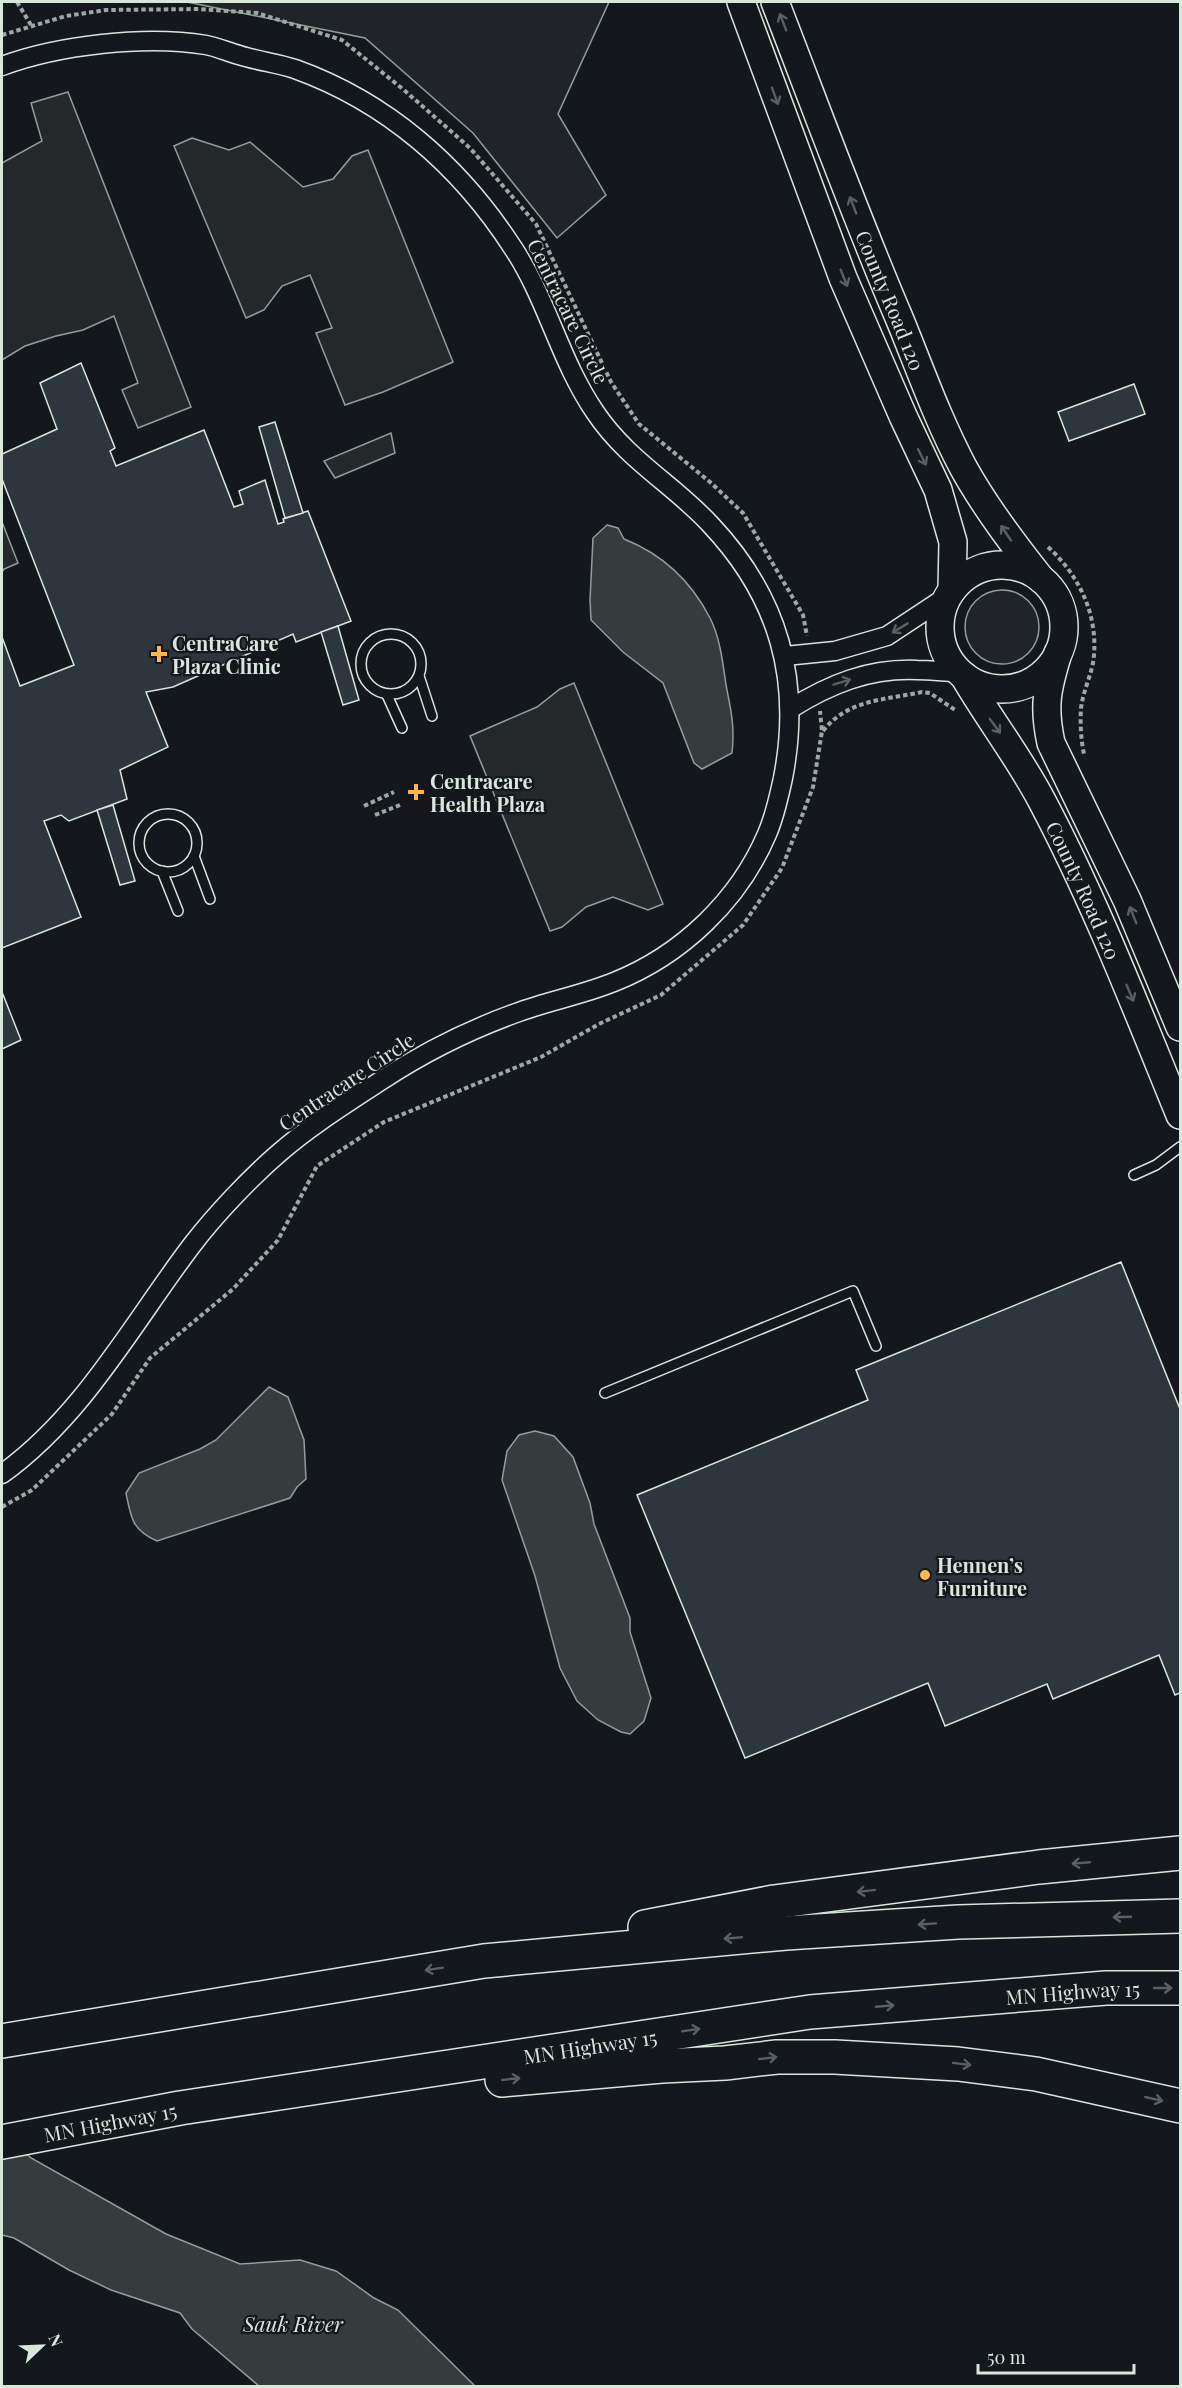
<svg xmlns="http://www.w3.org/2000/svg" width="1182" height="2388" viewBox="0 0 1182 2388" font-family="'Playfair Display',serif">
<style>
.green{fill:#202428;stroke:#939e99;stroke-width:1.5}
.parking{fill:#24282b;stroke:#939e99;stroke-width:1.5}
.water{fill:#363b3e;stroke:#939e99;stroke-width:1.5}
.building{fill:#2c363c;stroke:#d8e6dc;stroke-width:1.5}
.lines{fill:none;stroke-linecap:round;stroke-linejoin:round}
.lane-casing{stroke:#d8e6dc;stroke-width:12}
.street-casing{stroke:#d8e6dc;stroke-width:21}
.secondary-casing{stroke:#d8e6dc;stroke-width:30}
.highway-casing{stroke:#d8e6dc;stroke-width:36}
.path{stroke:#9da8a2;stroke-width:4;stroke-dasharray:4.5 3;stroke-linecap:butt}
.lane{stroke:#14181c;stroke-width:9}
.street{stroke:#14181c;stroke-width:18}
.secondary{stroke:#14181c;stroke-width:27}
.highway{stroke:#14181c;stroke-width:33}
.oneway{stroke:#59605f}
.poi-dot{fill:#ffb74d;stroke:#14181c;stroke-width:2}
.labels{text-anchor:middle;dominant-baseline:central;stroke-width:4.5;stroke-linejoin:round;paint-order:stroke}
.street-label{font-size:20px;fill:#d8e6dc;stroke:#14181c}
.poi-label{font-size:20px;font-weight:bold;fill:#d8e6dc;stroke:#14181c;text-anchor:start}
.water-label{font-size:21px;font-style:italic;fill:#d8e6dc;stroke:#14181c}
</style>
<rect width="100%" height="100%" fill="#14181c"/>
<g class="green">
<path d="M187,2H609L558,114L606,195L557,238L473,133L365,38Z"/>
<circle cx="1002" cy="627" r="37"/>
</g>
<g class="parking">
<path d="M68,92L191,407L138,428L122,390L138,383L114,316L83,330L56,336L25,346L2,360V163L42,141L31,103Z"/>
<path d="M192,138L229,150L250,142L303,187L333,179L352,156L368,150L453,362L383,392L345,405L316,333L332,328L310,275L282,286L264,310L246,318L174,146Z"/>
<path d="M391,433L395,453L335,478L324,461Z"/>
<path d="M2,522L18,563L4,569L2,572Z"/>
<path d="M574,683L663,904L648,910L613,897L586,907L562,927L550,931L470,736L537,707L560,689Z"/>
</g>
<g class="water">
<path d="M607,525L618,528L624,539C662,554 691,581 710,618C720,637 723,664 726,685C731,710 735,727 732,753L702,769L694,763L663,683L623,652L591,620L590,600L593,538Z"/>
<path d="M269,1387L288,1397L304,1440L306,1479L297,1487L290,1498L157,1541C132,1530 131,1518 126,1493L139,1473L200,1449L216,1440Z"/>
<path d="M535,1431L554,1436L573,1457L590,1503L594,1524L630,1618V1632L651,1698L644,1721L630,1734L621,1732L598,1720L577,1701L560,1668L535,1576L502,1480L507,1451L519,1435Z"/>
<path d="M2,2129L31,2158L166,2234L240,2264L300,2260L336,2271L374,2298L398,2310L475,2386H259L192,2329L180,2313L111,2290L69,2270L14,2238L2,2235Z"/>
</g>
<g class="building">
<path d="M81,363L115,448L110,451L116,466L204,430L234,507L243,504L239,491L265,480L278,524L284,522L283,519L308,511L351,621L296,642L293,634L173,687L146,692L168,747L120,770L127,799L69,821L61,815L44,821L81,917L2,948V637L20,686L74,665L2,479V454L57,429L40,383Z"/>
<path d="M1134,384L1145,414L1069,441L1058,412Z"/>
<path d="M275,422L303,513L285,518L259,427Z"/>
<path d="M338,626L359,700L343,705L321,632Z"/>
<path d="M113,805L135,881L120,885L97,810Z"/>
<path d="M2,992L21,1040L2,1049Z"/>
<path d="M1121,1262L1180,1409V1693L1175,1695L1159,1655L1053,1699L1047,1684L945,1726L928,1683L745,1758L637,1495L868,1400L856,1370Z"/>
</g>
<g class="lines">
<g class="lane-casing">
<g id="lane">
<circle cx="391" cy="664" r="30"/>
<path d="M419,676L432,716"/>
<path d="M387,695L402,728"/>
<circle cx="168" cy="843" r="29"/>
<path d="M194,856L210,899"/>
<path d="M162,871L178,911"/>
<path d="M1134,1175L1156,1165L1180,1147"/>
<path d="M605,1393L853,1291L876,1346"/>
</g>
</g>
<g class="street-casing">
<g id="street">
<path d="M2,66C59,45 145,35 206,45C217,47 228,52 239,55C257,61 277,63 295,69C387,102 460,166 513,248C547,299 560,361 595,412C627,460 673,484 710,524C779,597 802,680 783,778C779,796 775,816 767,834C739,900 682,955 614,982C582,995 548,1001 516,1013C469,1030 423,1053 382,1080C347,1103 310,1126 279,1153C250,1178 215,1215 192,1245C132,1324 84,1415 2,1474"/>
<path d="M785,656L835,651L887,636L949,595"/>
<path d="M790,709C830,684 869,668 917,670C931,670 945,672 959,672"/>
</g>
</g>
<g class="secondary-casing">
<g id="secondary">
<path d="M741,2L843,278L903,416L938,490L953,542L952,590"/>
<path id="s1" d="M775,2C816,108 855,215 900,320C920,369 938,420 963,467C985,507 1013,544 1041,579"/>
<circle cx="1002" cy="627" r="62"/>
<path d="M1058,653C1047,689 1043,706 1051,743L1127,900L1180,1027"/>
<path id="s2" d="M964,676C989,719 1019,757 1042,801C1095,901 1137,1010 1180,1115"/>
</g>
</g>
<g class="highway-casing">
<g id="highway">
<path d="M645,1927L774,1902L1039,1867L1180,1853"/>
<path d="M2,2041L484,1961L786,1933L958,1922L1180,1916"/>
<path d="M502,2080L662,2066L725,2063L777,2057H835L958,2064L1036,2074L1180,2106"/>
<path id="s3" d="M2,2142L180,2108L810,2012L1106,1988H1180"/>
</g>
</g>
<g class="path">
<path d="M17,2L31,25"/>
<path d="M2,35L66,16L106,10L199,9L257,13L342,40L404,90L470,148L536,224L611,382L639,424L710,482L743,513L803,615L807,636"/>
<path d="M1048,547C1080,576 1100,618 1093,663C1090,678 1083,692 1081,708C1080,722 1081,741 1084,754"/>
<path d="M823,731C848,699 885,700 922,692L930,693L955,710"/>
<path d="M364,806L394,792"/>
<path d="M375,815L400,805"/>
<path d="M2,1507L32,1490L112,1414L150,1358L233,1289L278,1240L317,1166L384,1122L541,1057L599,1024L661,995L743,925L782,868L813,787L822,731L820,711"/>
</g>
<use href="#lane" class="lane"/>
<use href="#street" class="street"/>
<use href="#secondary" class="secondary"/>
<use href="#highway" class="highway"/>
</g>
<defs><path id="oneway-shaft" d="M-6 0H5M1.5-3L5.5 0L1.5 3" fill="none" stroke-width="1.6" stroke-linecap="round" stroke-linejoin="round" transform="scale(1.5)"/></defs>
<g class="oneway">
<use href="#oneway-shaft" transform="translate(783 22) rotate(-111)"/>
<use href="#oneway-shaft" transform="translate(775 96) rotate(70)"/>
<use href="#oneway-shaft" transform="translate(853 205) rotate(-111)"/>
<use href="#oneway-shaft" transform="translate(844 278) rotate(68)"/>
<use href="#oneway-shaft" transform="translate(922 457) rotate(64)"/>
<use href="#oneway-shaft" transform="translate(1006 533) rotate(-124)"/>
<use href="#oneway-shaft" transform="translate(900 628) rotate(149)"/>
<use href="#oneway-shaft" transform="translate(842 682) rotate(-17)"/>
<use href="#oneway-shaft" transform="translate(995 726) rotate(54)"/>
<use href="#oneway-shaft" transform="translate(1133 915) rotate(-112)"/>
<use href="#oneway-shaft" transform="translate(1130 993) rotate(67)"/>
<use href="#oneway-shaft" transform="translate(1081 1863) rotate(175)"/>
<use href="#oneway-shaft" transform="translate(866 1891) rotate(173)"/>
<use href="#oneway-shaft" transform="translate(1122 1917) rotate(178)"/>
<use href="#oneway-shaft" transform="translate(927 1924) rotate(176)"/>
<use href="#oneway-shaft" transform="translate(733 1938) rotate(175)"/>
<use href="#oneway-shaft" transform="translate(434 1969) rotate(171)"/>
<use href="#oneway-shaft" transform="translate(1163 1988)"/>
<use href="#oneway-shaft" transform="translate(885 2006) rotate(-5)"/>
<use href="#oneway-shaft" transform="translate(691 2030) rotate(-9)"/>
<use href="#oneway-shaft" transform="translate(768 2058) rotate(-7)"/>
<use href="#oneway-shaft" transform="translate(962 2064) rotate(7)"/>
<use href="#oneway-shaft" transform="translate(511 2079) rotate(-6)"/>
<use href="#oneway-shaft" transform="translate(1154 2099) rotate(13)"/>
</g>
<g class="poi-dot">
<path d="M156 645h6v6h6v6h-6v6h-6v-6h-6v-6h6z"/>
<path d="M413 783h6v6h6v6h-6v6h-6v-6h-6v-6h6z"/>
<circle cx="925" cy="1575" r="6"/>
</g>
<g class="labels">
<g class="street-label">
<text stroke="none"><textPath href="#s1" startOffset="320">County Road 120</textPath></text>
<text transform="translate(569 311) rotate(64)">Centracare Circle</text>
<text stroke="none"><textPath href="#s2" startOffset="246">County Road 120</textPath></text>
<text transform="translate(346 1081) rotate(-34)">Centracare Circle</text>
<text stroke="none"><textPath href="#s3" startOffset="1082">MN Highway 15</textPath></text>
<text stroke="none"><textPath href="#s3" startOffset="596">MN Highway 15</textPath></text>
<text stroke="none"><textPath href="#s3" startOffset="110">MN Highway 15</textPath></text>
</g>
<g class="poi-label">
<text x="172" y="642">CentraCare<tspan x="172" dy="23">Plaza Clinic</tspan></text>
<text x="430" y="780">Centracare<tspan x="430" dy="23">Health Plaza</tspan></text>
<text x="937" y="1564">Hennen’s<tspan x="937" dy="23">Furniture</tspan></text>
</g>
<g class="water-label">
<text x="293" y="2323">Sauk River</text>
</g>
</g>
<rect width="1182" height="2388" fill="none" stroke="#d8e6dc" stroke-width="6"/>
<g transform="translate(42 2346) rotate(67)" stroke="#14181c" stroke-width="4.5" paint-order="stroke">
<path d="M0-4.5L10 22L0 15L-10 22Z" fill="#d8e6dc"/>
<text y="-9" font-size="16" font-weight="bold" text-anchor="middle" fill="#d8e6dc">N</text>
</g>
<path d="M978 2364v9h156v-9" fill="none" stroke="#d8e6dc" stroke-width="3"/>
<text x="987" y="2364" font-size="18" fill="#d8e6dc" stroke="#14181c" stroke-width="4.5" paint-order="stroke">50 m</text>
</svg>
